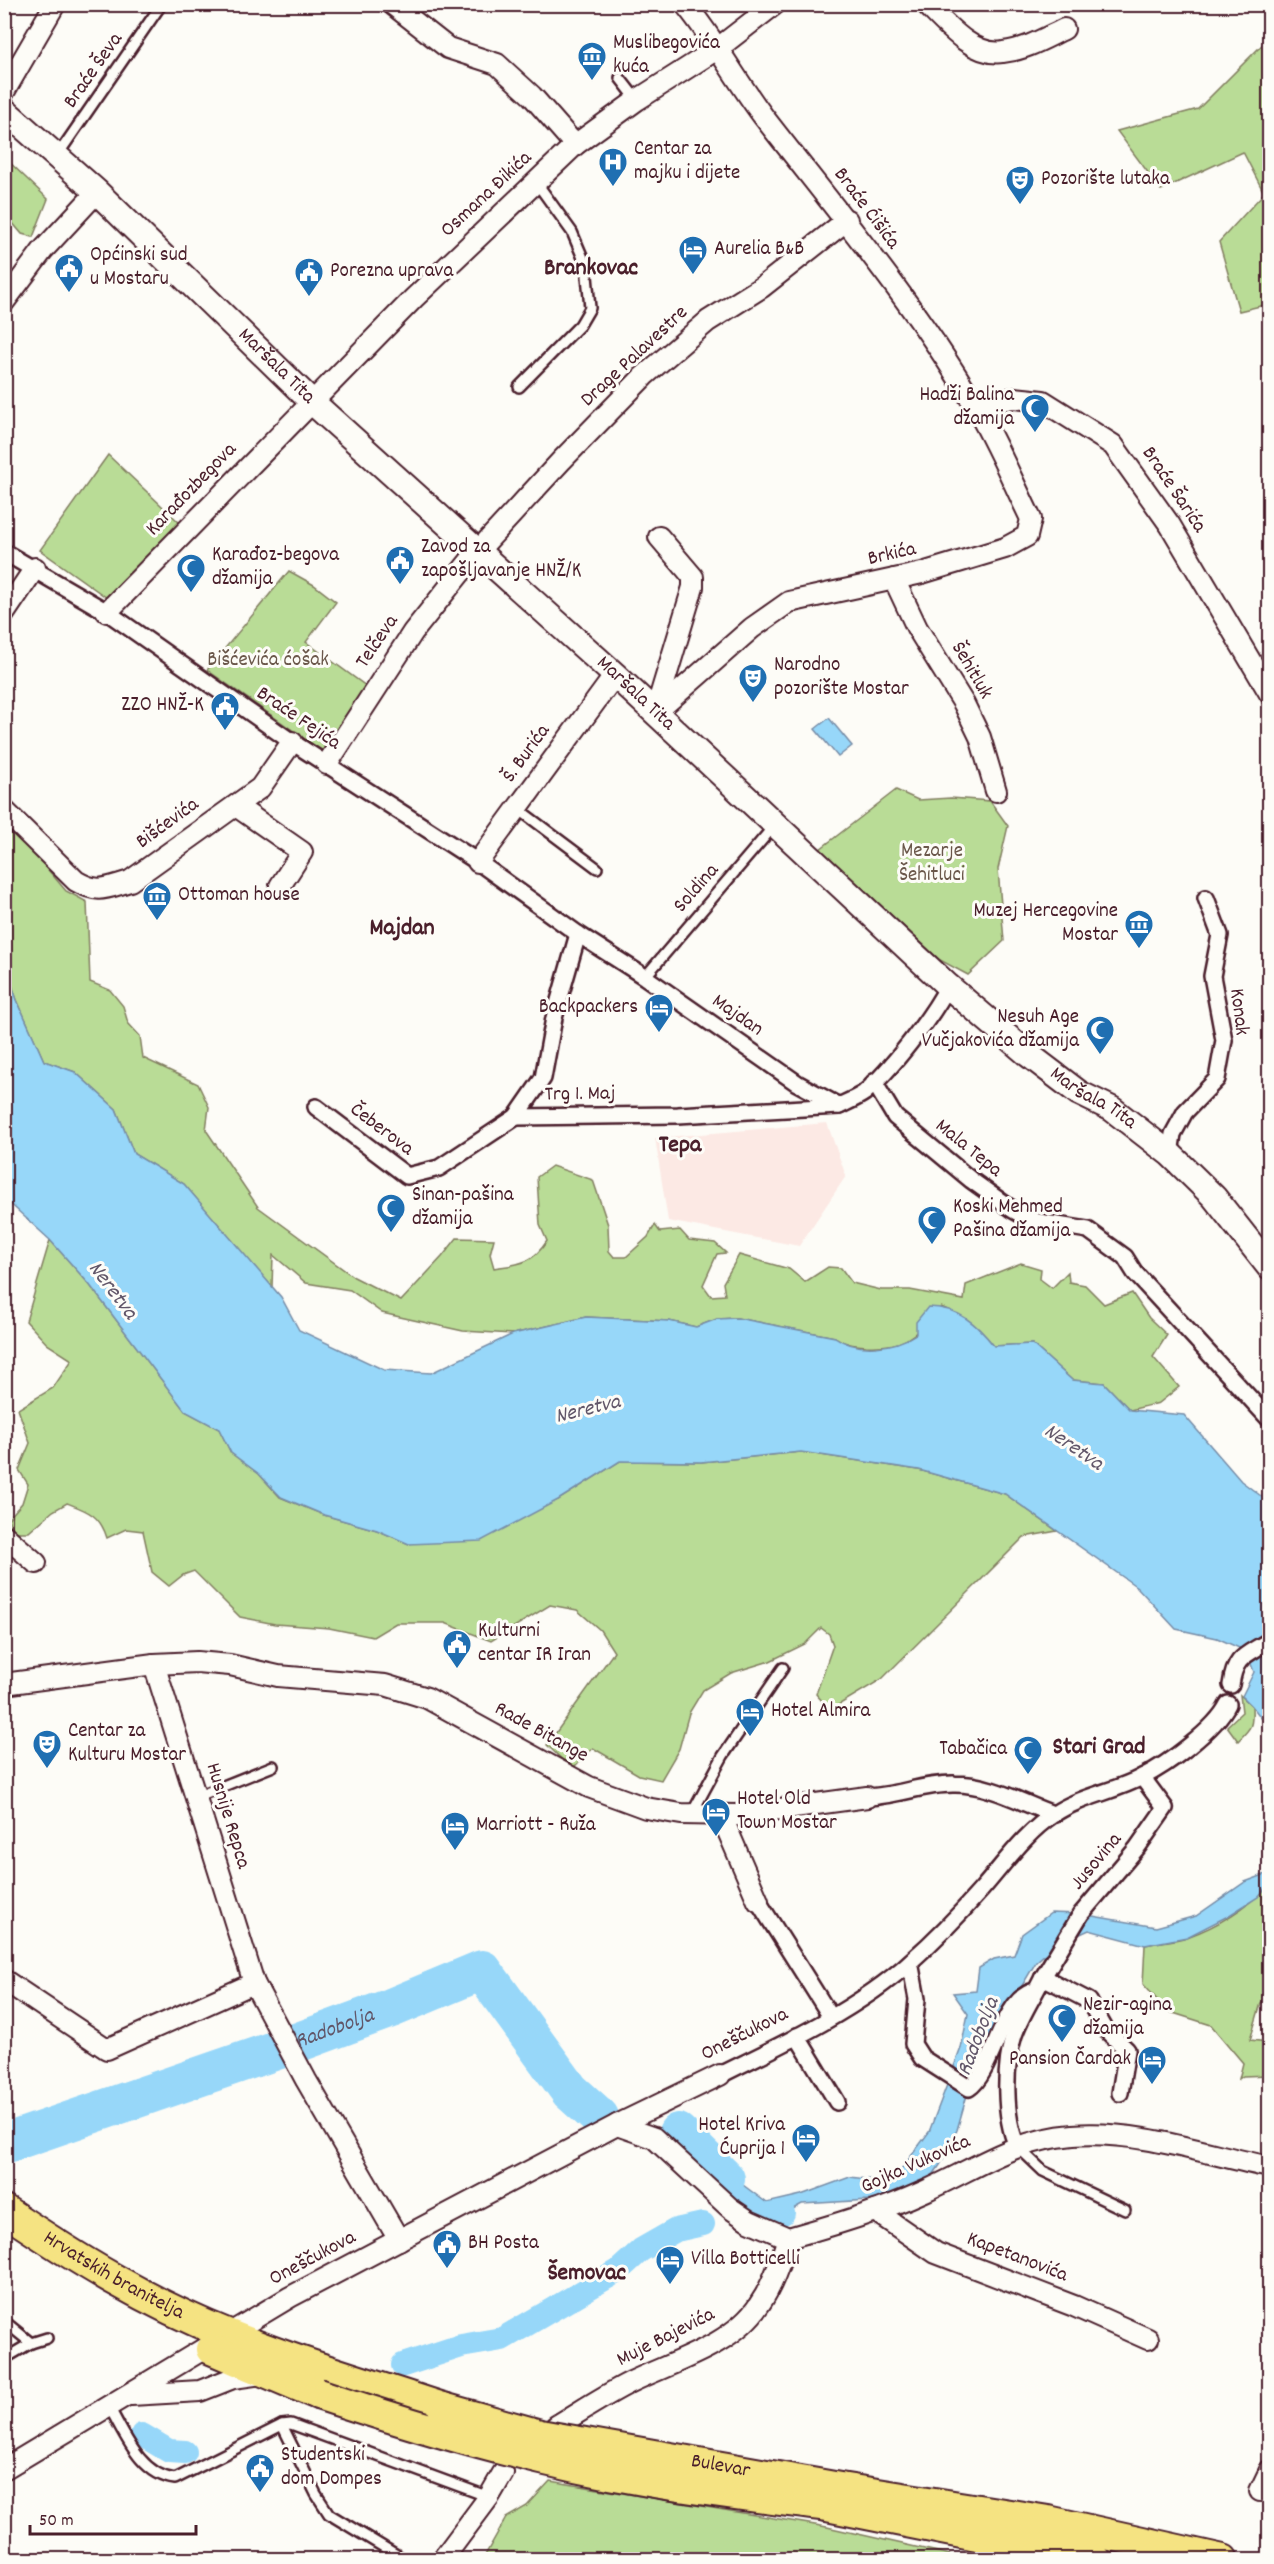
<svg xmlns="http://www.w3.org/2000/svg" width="1274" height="2564" viewBox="0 0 1274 2564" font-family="Dekko,sans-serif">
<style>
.built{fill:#fce9e4}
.green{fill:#b9dc96;stroke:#827e60;stroke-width:1.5}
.water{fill:#97d7f9;stroke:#788da7;stroke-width:1.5}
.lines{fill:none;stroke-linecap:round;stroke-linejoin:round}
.canal{stroke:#97d7f9;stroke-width:24}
.river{stroke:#97d7f9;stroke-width:40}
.service-casing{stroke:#4a1f2b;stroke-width:14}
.pedestrian-casing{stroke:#4a1f2b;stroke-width:20}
.minor-casing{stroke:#4a1f2b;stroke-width:24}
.tertiary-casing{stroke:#4a1f2b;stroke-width:28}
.primary-casing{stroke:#4a1f2b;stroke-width:34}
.service{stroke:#fdfcf7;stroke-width:9}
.pedestrian{stroke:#fdfcf7;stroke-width:15}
.minor{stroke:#fdfcf7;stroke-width:20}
.tertiary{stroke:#fdfcf7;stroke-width:24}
.primary{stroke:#f5e382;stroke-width:30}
.primary-bridge-casing{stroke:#4a1f2b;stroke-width:34;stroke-linecap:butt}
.primary-bridge{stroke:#f5e382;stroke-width:30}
.labels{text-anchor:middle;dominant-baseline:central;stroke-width:6;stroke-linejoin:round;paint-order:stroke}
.poi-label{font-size:21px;fill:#4a1f2b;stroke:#fdfcf7;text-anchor:start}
.street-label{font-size:21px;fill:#4a1f2b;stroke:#fdfcf7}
.park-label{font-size:21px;fill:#6b584b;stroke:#fdfcf7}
.water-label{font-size:22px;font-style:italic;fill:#615669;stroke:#fdfcf7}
.quarter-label{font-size:24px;font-weight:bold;fill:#4a1f2b;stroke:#fdfcf7}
</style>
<rect width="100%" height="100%" fill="#fdfcf7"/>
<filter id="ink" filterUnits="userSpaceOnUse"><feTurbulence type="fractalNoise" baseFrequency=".0167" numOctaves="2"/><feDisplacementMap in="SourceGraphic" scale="12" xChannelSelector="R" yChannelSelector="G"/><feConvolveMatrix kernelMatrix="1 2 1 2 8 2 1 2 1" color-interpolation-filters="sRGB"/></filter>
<g filter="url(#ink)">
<path class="built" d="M827,1123L846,1176L799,1246L668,1221L655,1138Z"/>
<g class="green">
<path d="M1264,43L1270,52L1269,304L1239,311L1219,242L1264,193L1243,152L1161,190L1117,131L1198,109Z"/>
<path d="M4,157L48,199L33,237L22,234L5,214Z"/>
<path d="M108,455L181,524L110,600L40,550Z"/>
<path d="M289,571L314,585L336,602L306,642L374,692L328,755L207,670Z"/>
<path d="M896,790L918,800L951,798L990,801L1008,826L998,869L1004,941L968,975L940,960L820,849Z"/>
<path d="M9,824L66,891L87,902L90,982L110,990L123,1006L128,1023L140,1036L143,1058L198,1084L209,1107L206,1130L258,1207L354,1277L401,1301L442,1257L457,1238L494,1239L490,1254L494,1268C520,1264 532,1264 547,1241L540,1225L537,1177L552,1166L593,1180L608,1225L609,1251L614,1257H626L648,1237L655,1225L660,1232L680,1230L689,1240L715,1243L726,1253L717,1254L703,1285L711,1296L725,1295L723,1283L739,1255L789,1269L805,1282L828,1267L841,1268L852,1283L881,1290H910L964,1300L966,1285L1021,1263L1041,1269L1040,1279L1052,1288L1068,1272L1069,1282L1085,1285L1104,1304L1132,1293L1149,1318L1167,1335L1153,1357L1179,1387L1159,1403L1130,1410L1104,1383L1072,1380L1032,1344L994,1346C977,1325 966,1317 941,1307C915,1335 907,1348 866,1346C853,1345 845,1344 835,1337L737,1318L717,1319L696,1327L669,1321L586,1317L513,1334L463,1331L382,1313L350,1290L306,1283L273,1255L272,1287L184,1184L134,1154L116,1109L75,1072L44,1061L17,1000L8,974L5,971L4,828Z"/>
<path d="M50,1240L89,1284L185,1411L219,1429L231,1453L259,1474L280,1497L324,1515L377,1530L409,1544L558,1500L620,1461L701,1462L801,1452L919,1470L1005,1494L1057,1531L1024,1537L882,1679L830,1710L816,1694L833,1645L829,1634L821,1628L805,1644L770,1661L731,1673L703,1690L689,1713L679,1749L661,1780L639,1775L593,1748L572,1769L547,1745L614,1652L600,1630L577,1610L550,1605L491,1641L445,1623H396L373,1637L329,1628L275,1624L240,1617L194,1571L183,1575L169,1586L152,1572L143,1531L126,1529L107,1538C100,1515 88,1511 67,1503L53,1511L29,1532H14L8,1519L22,1503L28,1484L19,1470L30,1443L18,1409L53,1388L72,1360L47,1344L26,1321Z"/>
<path d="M1240,1695L1252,1706C1253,1726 1252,1727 1238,1741L1227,1726L1242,1712Z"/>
<path d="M1269,1884V1998L1261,2003L1250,2040L1269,2042V2075L1243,2076L1239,2079L1243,2063L1211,2025L1167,2011L1143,1984L1145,1945C1158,1942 1174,1941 1187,1937C1216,1927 1249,1907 1269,1884Z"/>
<path d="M550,2481L827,2527L969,2559H483L506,2518L527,2506Z"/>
</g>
<g class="water">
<path d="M829,718L852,746L838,757L815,729Z"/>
<path d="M5,971L8,974L17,1000L44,1061L75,1072L116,1109L134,1154L184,1184L281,1297L299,1330L384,1370L431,1373L513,1334L586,1317L669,1321L696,1327L717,1319L737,1318L835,1337C857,1353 894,1349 916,1334V1322L928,1307C958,1307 977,1324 994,1346L1032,1344L1072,1380L1104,1383L1130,1410L1184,1415L1241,1481L1269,1502V1728L1252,1706L1242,1696L1254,1672L1246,1651L1217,1638L1176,1629L1137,1587L1005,1494L919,1470L801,1452L701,1462L620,1461L558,1500L481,1541L409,1544L377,1530L324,1515L281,1497L259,1474L231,1453L219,1429L185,1411L89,1284L50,1240L5,1199Z"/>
<path d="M1269,1873V1884L1258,1897L1228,1916L1187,1937L1145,1945L1089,1930L1054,1946L1036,1962L1013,2001L969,2088L957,2130L940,2165L929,2181L906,2192L870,2200L802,2204L780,2216L741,2206L686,2146L684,2134L723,2170L767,2203L801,2195L850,2177L882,2181L903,2167L929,2132L961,2048L968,2014L953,1993L976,1991L979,1968L994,1959L1014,1955L1022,1934L1051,1913L1081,1914L1156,1927L1196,1916L1245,1882Z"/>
</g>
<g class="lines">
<g class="canal">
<path d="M755,2217L783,2213"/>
<path d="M403,2365L461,2346L502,2339L618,2271L641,2250L676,2230L703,2224"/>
<path d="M142,2435L169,2451L185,2452"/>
</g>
<g class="river">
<path d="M678,2133L725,2179"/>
<path id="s1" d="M4,2144L288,2046L391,2008L482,1970L570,2091L599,2117"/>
</g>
<g class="service-casing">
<g id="service">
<path d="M620,78L637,100"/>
<path d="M57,156L161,5"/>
<path d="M519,387L580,325L590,308L586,265L572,232L536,182"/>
<path d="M517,808L597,868"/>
<path d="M645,977L774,826"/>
<path d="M196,1797L273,1766"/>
<path d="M691,1815L723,1756L783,1668"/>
<path d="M1019,2148L1043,2171L1125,2210"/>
<path d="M4,2321L31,2343"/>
<path d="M4,2359L31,2343L47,2338"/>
<path d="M109,2407C125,2434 140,2475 175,2479L282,2425L291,2424L489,2497"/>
<path d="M282,2425L316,2494L329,2514L405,2560"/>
</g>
</g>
<g class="pedestrian-casing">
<g id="pedestrian">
<path d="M4,552L107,612L292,742L478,862L578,934L645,977L797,1083L839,1106"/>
<path d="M578,934L554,1018L543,1078L516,1117L678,1115L839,1106C847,1102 857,1098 864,1093C890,1071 932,1017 948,986"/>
<path d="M874,1082L895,1117L971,1180L1013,1210L1033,1221L1088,1230L1125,1257L1135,1273L1270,1420"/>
<path d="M316,1107L407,1176L439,1168L516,1117"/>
<path d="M1170,1154L1173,1134L1185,1112L1217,1079L1224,1040L1212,976L1220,935L1206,898"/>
<path d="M1231,1685C1235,1655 1246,1656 1270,1640"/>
<path d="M867,1797C897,1796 926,1783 955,1784C991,1784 1021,1803 1053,1814"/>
<path d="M758,1901L831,2017"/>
<path d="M910,1962L917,1999L913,2044L922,2058L969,2088C993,2072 1001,2003 1031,1992"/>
<path d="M1043,1977L1081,1914L1137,1848L1165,1808L1142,1777"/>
<path d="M797,2036L837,2102"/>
<path d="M720,2075C782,2045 860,2008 911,1961C936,1939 960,1914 982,1889C1004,1864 1025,1833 1054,1814C1081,1796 1114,1792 1142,1777C1167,1765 1216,1729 1228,1704"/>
<path d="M1017,2146C1004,2117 1004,2066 1014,2035C1021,2015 1034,1996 1043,1977L1089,2001L1105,2029L1127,2050L1120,2093"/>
</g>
</g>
<g class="minor-casing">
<g id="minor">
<path d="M392,4L448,48L497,64L532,96L575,145"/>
<path d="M926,4C945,23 973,57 1003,52C1025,50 1045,38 1064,29"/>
<path d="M4,92L55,4"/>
<path d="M4,302L43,250L97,192"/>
<path d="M973,402L985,403L1014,398L1043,401L1113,445L1170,525L1270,694"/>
<path d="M894,579L917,628L964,704L980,737L996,791"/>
<path d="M107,612L414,298L575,145L637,100L717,49L775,4"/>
<path d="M4,614L35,568"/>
<path d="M655,713L752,628L789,602L922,573L1005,548L1027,536L1031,519C1012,480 995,439 972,401C912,300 835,209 763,116C736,80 714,39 685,4"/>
<path d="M655,713L693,587V577L659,537"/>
<path d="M327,764L413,632L477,552L561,461L644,376L708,321L762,287L847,220"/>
<path d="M236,806L302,852L280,886"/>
<path d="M4,810L76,881C98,894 106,888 130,881L260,788L292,742"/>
<path d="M478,862L615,675"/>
<path d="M4,1535L36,1563"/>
<path d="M154,1664L254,1983L306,2080L399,2240"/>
<path d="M4,1684L154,1664L197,1662L230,1665L278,1676L385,1685L427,1698L589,1787L646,1808L681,1814L736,1815L867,1797"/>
<path d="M721,1815L758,1901"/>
<path d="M4,1980L107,2049L254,1983"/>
<path d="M617,2125L654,2138L730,2208L749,2221L788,2238C834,2225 881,2211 925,2191C977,2168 1013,2140 1073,2135C1139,2130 1205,2154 1270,2167"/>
<path d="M875,2211L936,2253L1074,2306L1148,2339"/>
<path d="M131,2395L200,2391L233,2378L263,2374"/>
<path d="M556,2426C581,2411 605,2395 631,2382C672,2362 733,2345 759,2305C773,2285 780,2262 788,2238"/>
<path d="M4,2469L290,2297L617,2125L720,2075"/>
<path d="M1260,2491L1270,2470"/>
<path d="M442,2560L489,2497L503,2473"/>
</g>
</g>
<g class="tertiary-casing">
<g id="tertiary">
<path id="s2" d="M4,110L97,192L311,401L615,675L948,986L1029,1055L1079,1093L1112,1109L1170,1154L1214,1197L1270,1268"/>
</g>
</g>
<g class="primary-casing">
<g id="primary">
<path id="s3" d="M4,2210C75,2258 148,2303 227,2334C297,2363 371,2384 443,2408"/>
<path d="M211,2349L318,2394"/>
<path d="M840,2488L1048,2521L1223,2560"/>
<path d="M827,2506L1096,2560"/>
</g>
</g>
<use href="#service" class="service"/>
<use href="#pedestrian" class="pedestrian"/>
<use href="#minor" class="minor"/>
<use href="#tertiary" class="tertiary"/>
<use href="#primary" class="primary"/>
<g class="primary-bridge-casing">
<g id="primary-bridge">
<path d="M318,2394C424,2429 532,2461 643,2480C704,2491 766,2498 827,2506"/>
<path id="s4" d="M443,2408L540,2435L840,2488"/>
</g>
</g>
<use href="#primary-bridge" class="primary-bridge"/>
</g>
</g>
<defs>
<g id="museum-pin" transform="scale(1.5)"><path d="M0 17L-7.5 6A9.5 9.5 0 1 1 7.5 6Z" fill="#1f6fb2" stroke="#fdfcf7"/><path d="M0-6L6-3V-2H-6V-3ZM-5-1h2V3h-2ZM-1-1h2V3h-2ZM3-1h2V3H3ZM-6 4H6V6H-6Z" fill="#fff"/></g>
<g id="hospital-pin" transform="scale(1.5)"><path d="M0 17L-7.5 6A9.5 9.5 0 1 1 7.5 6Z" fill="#1f6fb2" stroke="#fdfcf7"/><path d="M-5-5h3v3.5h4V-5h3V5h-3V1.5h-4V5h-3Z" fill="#fff"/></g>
<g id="theatre-pin" transform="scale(1.5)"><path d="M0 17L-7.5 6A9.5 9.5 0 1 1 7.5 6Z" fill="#1f6fb2" stroke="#fdfcf7"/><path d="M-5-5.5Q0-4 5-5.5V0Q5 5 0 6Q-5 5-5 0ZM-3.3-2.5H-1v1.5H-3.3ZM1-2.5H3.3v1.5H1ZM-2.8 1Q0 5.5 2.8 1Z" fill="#fff"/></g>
<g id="hotel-pin" transform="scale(1.5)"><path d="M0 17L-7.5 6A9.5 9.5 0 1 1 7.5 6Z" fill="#1f6fb2" stroke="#fdfcf7"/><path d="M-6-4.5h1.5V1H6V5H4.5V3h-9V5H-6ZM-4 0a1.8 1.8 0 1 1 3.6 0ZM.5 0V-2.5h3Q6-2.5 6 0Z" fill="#fff"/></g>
<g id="civic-pin" transform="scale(1.5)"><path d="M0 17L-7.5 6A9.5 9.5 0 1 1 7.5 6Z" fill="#1f6fb2" stroke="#fdfcf7"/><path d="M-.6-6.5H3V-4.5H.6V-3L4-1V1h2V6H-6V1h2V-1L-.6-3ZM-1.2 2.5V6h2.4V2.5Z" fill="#fff"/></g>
<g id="mosque-pin" transform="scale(1.5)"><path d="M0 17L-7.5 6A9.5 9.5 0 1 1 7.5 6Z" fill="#1f6fb2" stroke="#fdfcf7"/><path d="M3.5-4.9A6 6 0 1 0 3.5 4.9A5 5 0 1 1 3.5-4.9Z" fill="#fff"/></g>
</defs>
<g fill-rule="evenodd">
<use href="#museum-pin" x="592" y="56"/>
<use href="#hospital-pin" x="613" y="162"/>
<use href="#theatre-pin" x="1020" y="180"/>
<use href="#hotel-pin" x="693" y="250"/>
<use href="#civic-pin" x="69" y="268"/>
<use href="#civic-pin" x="309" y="272"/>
<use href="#mosque-pin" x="1035" y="408"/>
<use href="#civic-pin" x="400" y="560"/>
<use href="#mosque-pin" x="191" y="568"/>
<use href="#theatre-pin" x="753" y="678"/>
<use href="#civic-pin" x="225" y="706"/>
<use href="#museum-pin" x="157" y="896"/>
<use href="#museum-pin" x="1139" y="924"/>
<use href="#hotel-pin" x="659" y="1008"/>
<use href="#mosque-pin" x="1100" y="1030"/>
<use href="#mosque-pin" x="391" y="1208"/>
<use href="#mosque-pin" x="932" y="1220"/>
<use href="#civic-pin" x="457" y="1644"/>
<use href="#hotel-pin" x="750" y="1712"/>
<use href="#theatre-pin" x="47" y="1744"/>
<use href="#mosque-pin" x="1028" y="1750"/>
<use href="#hotel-pin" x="716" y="1812"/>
<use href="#hotel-pin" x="455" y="1826"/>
<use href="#mosque-pin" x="1062" y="2018"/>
<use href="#hotel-pin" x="1152" y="2060"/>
<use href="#hotel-pin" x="806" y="2138"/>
<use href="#civic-pin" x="447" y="2244"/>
<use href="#hotel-pin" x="670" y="2260"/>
<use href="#civic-pin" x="260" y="2468"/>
</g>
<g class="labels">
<g class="poi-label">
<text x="613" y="44">Muslibegovića<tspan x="613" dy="24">kuća</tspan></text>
<text x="634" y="150">Centar za<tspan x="634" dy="24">majku i dijete</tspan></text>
<text x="1041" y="180">Pozorište lutaka</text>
<text x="714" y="250">Aurelia B&amp;B</text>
<text x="90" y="256">Općinski sud<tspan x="90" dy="24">u Mostaru</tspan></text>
<text x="330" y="272">Porezna uprava</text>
<text x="1014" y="396" text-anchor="end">Hadži Balina<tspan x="1014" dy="24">džamija</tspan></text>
<text x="421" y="548">Zavod za<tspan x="421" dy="24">zapošljavanje HNŽ/K</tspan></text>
<text x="212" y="556">Karađoz-begova<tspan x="212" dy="24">džamija</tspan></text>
<text x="774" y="666">Narodno<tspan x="774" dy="24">pozorište Mostar</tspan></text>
<text x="204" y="706" text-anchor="end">ZZO HNŽ-K</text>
<text x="178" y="896">Ottoman house</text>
<text x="1118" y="912" text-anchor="end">Muzej Hercegovine<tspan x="1118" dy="24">Mostar</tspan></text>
<text x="638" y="1008" text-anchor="end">Backpackers</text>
<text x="1079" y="1018" text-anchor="end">Nesuh Age<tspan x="1079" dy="24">Vučjakovića džamija</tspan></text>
<text x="412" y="1196">Sinan-pašina<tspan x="412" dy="24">džamija</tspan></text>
<text x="953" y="1208">Koski Mehmed<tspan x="953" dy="24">Pašina džamija</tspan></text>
<text x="478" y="1632">Kulturni<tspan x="478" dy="24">centar IR Iran</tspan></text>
<text x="771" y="1712">Hotel Almira</text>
<text x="68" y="1732">Centar za<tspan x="68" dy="24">Kulturu Mostar</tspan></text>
<text x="1007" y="1750" text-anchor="end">Tabačica</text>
<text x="737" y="1800">Hotel Old<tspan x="737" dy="24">Town Mostar</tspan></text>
<text x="476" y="1826">Marriott - Ruža</text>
<text x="1083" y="2006">Nezir-agina<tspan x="1083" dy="24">džamija</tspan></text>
<text x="1131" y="2060" text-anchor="end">Pansion Čardak</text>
<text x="785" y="2126" text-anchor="end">Hotel Kriva<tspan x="785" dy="24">Ćuprija 1</tspan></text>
<text x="468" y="2244">BH Posta</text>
<text x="691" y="2260">Villa Botticelli</text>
<text x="281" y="2456">Studentski<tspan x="281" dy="24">dom Dompes</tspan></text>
</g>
<g class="street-label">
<text transform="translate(94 71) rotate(-55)">Braće Ševa</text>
<text transform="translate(487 195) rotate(-43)">Osmana Đikića</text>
<text transform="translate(866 209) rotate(53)">Braće Ćišića</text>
<text transform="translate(635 357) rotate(-43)">Drage Palavestre</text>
<text stroke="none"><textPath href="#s2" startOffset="374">Maršala Tita</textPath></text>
<text transform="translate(192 490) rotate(-46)">Karađozbegova</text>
<text transform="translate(1173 490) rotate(56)">Braće Šarića</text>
<text transform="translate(892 555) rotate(-13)">Brkića</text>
<text transform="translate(378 642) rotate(-56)">Telčeva</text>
<text transform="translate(971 671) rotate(60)">Šehitluk</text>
<text stroke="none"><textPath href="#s2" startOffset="860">Maršala Tita</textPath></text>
<text transform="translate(298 719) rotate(34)">Braće Fejića</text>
<text transform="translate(527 754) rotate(-54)">Š. Burića</text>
<text transform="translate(168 824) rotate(-36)">Bišćevića</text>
<text transform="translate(697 889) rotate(-49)">Soldina</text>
<text transform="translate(1238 1012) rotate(83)">Konak</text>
<text transform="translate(737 1016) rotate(35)">Majdan</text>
<text transform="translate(580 1095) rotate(-1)">Trg 1. Maj</text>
<text stroke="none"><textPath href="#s2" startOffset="1472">Maršala Tita</textPath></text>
<text transform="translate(381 1130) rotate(37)">Čeberova</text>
<text transform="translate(968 1149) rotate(39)">Mala Tepa</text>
<text transform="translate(541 1733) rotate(29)">Rade Bitange</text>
<text transform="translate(227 1816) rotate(73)">Husnije Repca</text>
<text transform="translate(1097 1862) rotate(-50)">Jusovina</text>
<text transform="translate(745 2035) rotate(-27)">Oneščukova</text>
<text transform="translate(916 2165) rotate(-24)">Gojka Vukovića</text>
<text transform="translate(1017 2258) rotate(21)">Kapetanovića</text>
<text transform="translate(313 2259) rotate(-28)">Oneščukova</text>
<text stroke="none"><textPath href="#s3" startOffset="128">Hrvatskih branitelja</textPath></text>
<text transform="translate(666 2338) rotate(-27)">Muje Bajevića</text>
<text stroke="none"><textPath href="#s4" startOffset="284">Bulevar</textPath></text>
</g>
<g class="park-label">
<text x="268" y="661">Bišćevića ćošak</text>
<text x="932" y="852">Mezarje<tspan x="932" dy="24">Šehitluci</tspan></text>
</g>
<g class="water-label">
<text transform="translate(112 1291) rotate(53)">Neretva</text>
<text transform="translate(588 1410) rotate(-14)">Neretva</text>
<text transform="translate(1073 1448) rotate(34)">Neretva</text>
<text stroke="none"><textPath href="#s1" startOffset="350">Radobolja</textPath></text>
<text transform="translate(979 2037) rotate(-69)">Radobolja</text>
</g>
<g class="quarter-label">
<text x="591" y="269">Brankovac</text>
<text x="402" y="929">Majdan</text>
<text x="680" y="1146">Tepa</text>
<text x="1099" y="1748">Stari Grad</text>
<text x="587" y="2274">Šemovac</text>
</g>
</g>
<rect width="1274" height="2564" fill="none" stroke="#fdfcf7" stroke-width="24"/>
<rect x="12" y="12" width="1250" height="2540" fill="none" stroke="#4a1f2b" stroke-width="2" filter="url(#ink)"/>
<path d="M30 2525v9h166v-9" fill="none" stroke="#4a1f2b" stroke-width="3"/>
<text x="39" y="2525" font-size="18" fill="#4a1f2b" stroke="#fdfcf7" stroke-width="4.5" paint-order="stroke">50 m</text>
</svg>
